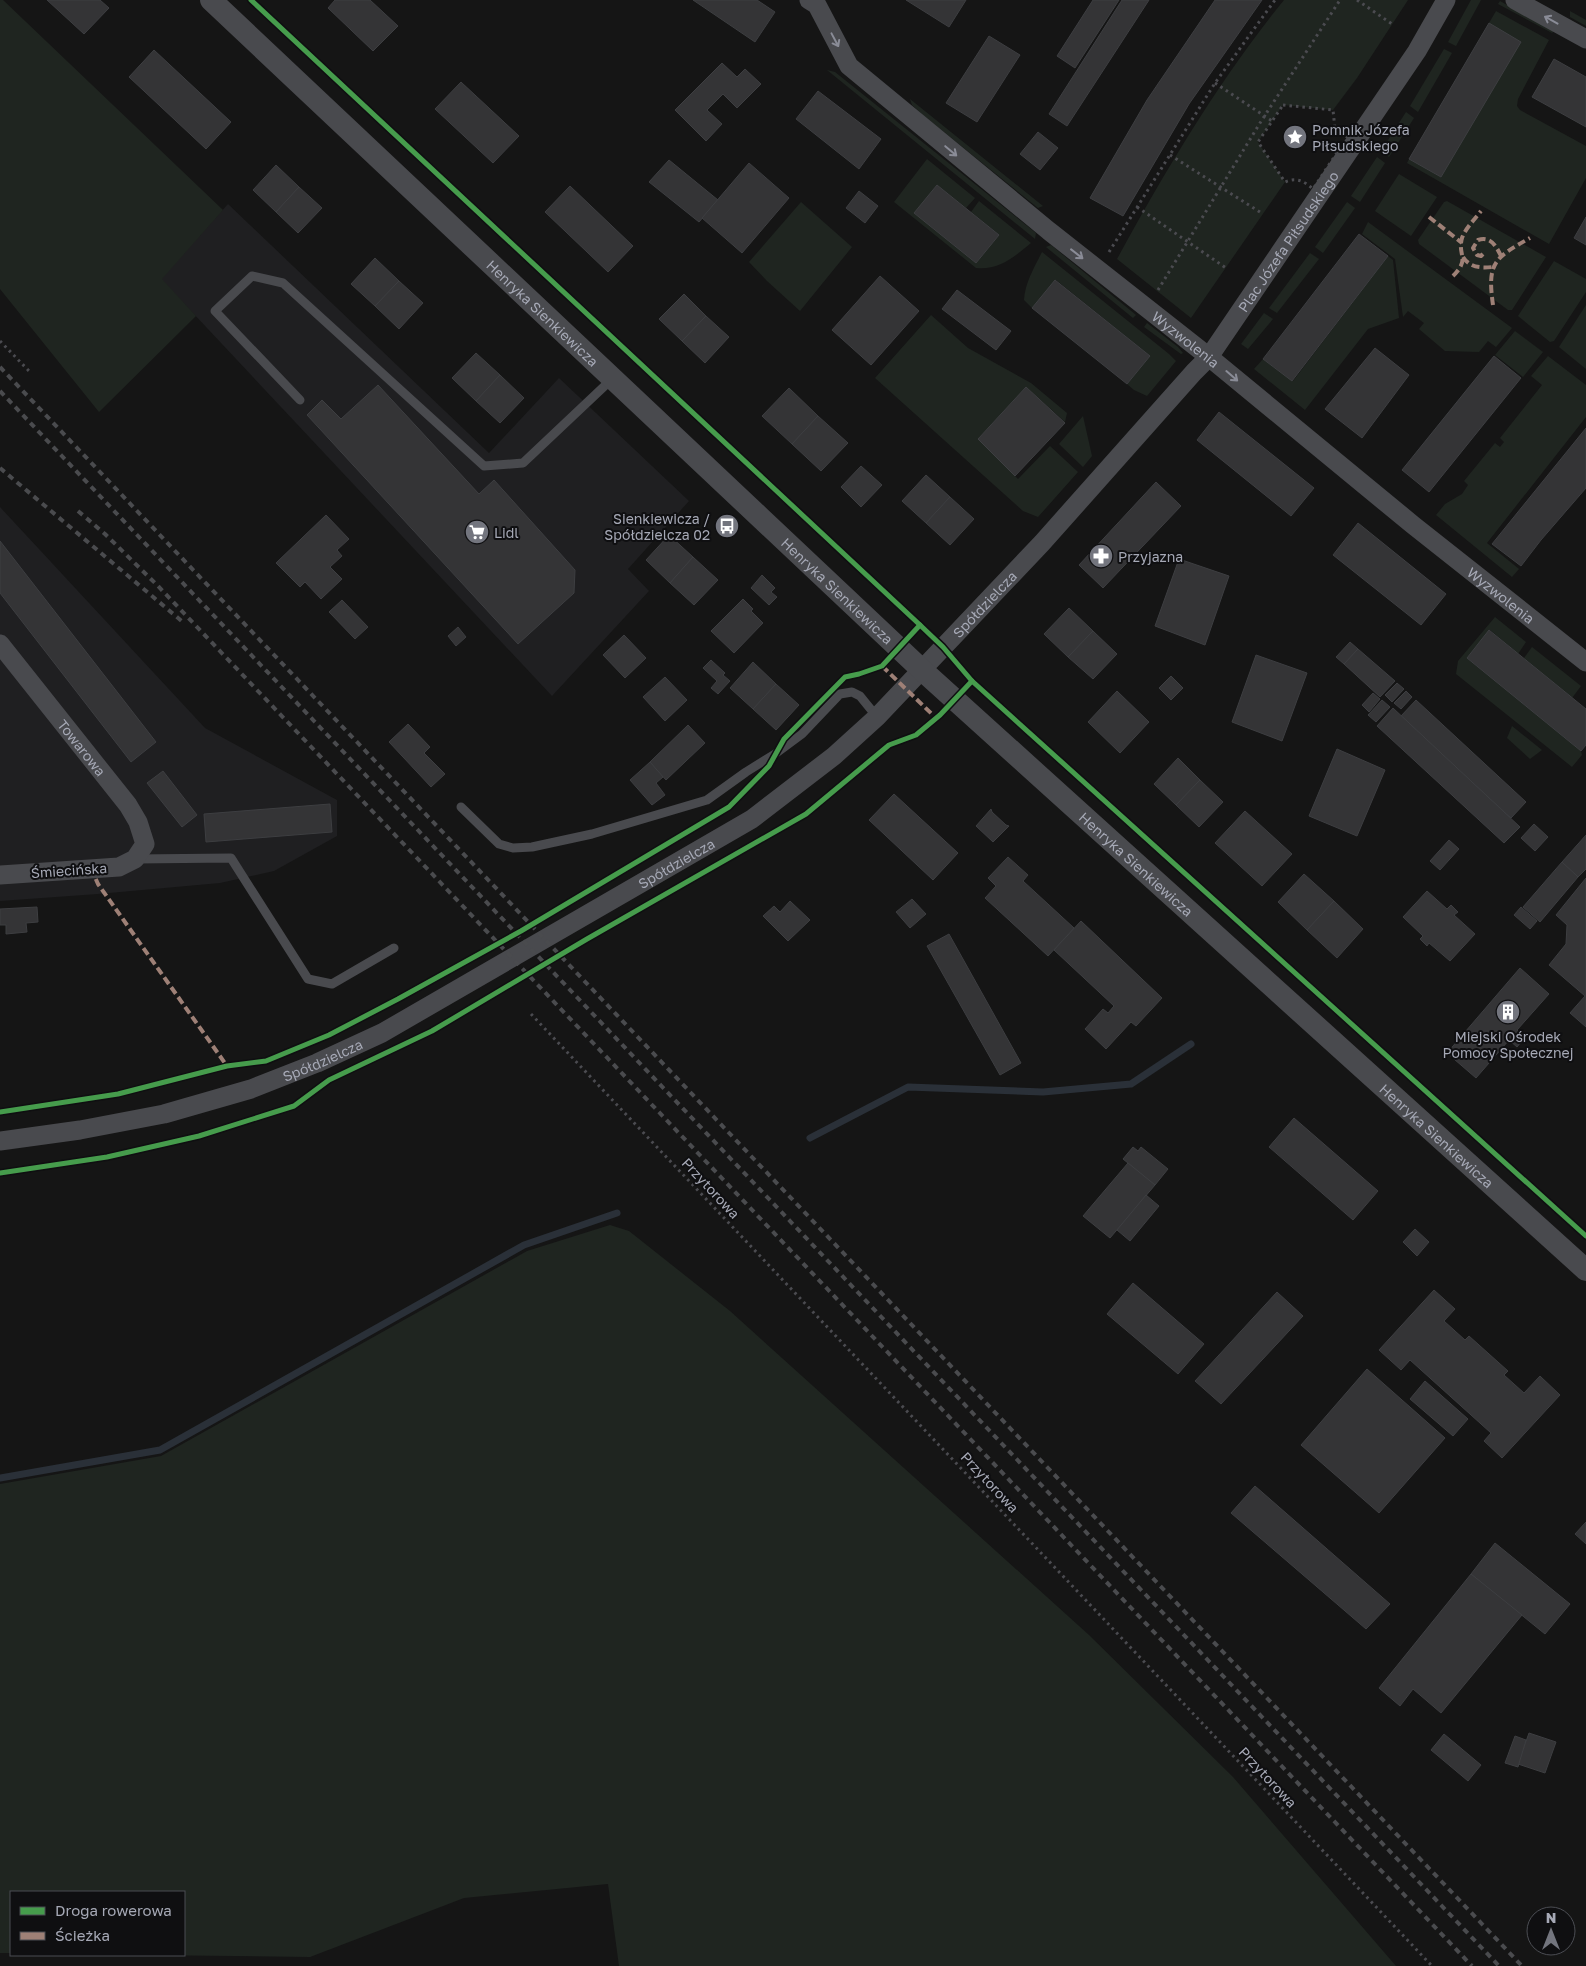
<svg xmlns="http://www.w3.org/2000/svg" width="1586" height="1966" viewBox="0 0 1586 1966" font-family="'Golos Text',sans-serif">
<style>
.built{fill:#1f1f21}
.green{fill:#1f2520}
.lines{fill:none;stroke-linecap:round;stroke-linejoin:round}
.stream{stroke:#2a3038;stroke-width:7}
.building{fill:#343436;stroke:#3d3e41}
.path{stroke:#4b4b50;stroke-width:3;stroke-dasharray:2.5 4;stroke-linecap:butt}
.service{stroke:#494a4e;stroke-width:9}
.minor{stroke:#494a4e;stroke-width:19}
.tertiary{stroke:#494a4e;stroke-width:22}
.rail{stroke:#4a4b4e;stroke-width:4;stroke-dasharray:6 5;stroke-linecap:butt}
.quiet{stroke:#9e8076;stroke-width:4;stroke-dasharray:8 4;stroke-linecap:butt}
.cycleway-casing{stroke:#0f0f11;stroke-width:8}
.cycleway{stroke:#469c4c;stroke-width:5}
.oneway{stroke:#8a8c97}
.labels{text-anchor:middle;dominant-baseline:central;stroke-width:4;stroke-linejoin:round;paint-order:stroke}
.poi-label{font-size:14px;fill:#a6a9b6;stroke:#0f0f11;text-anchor:start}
.street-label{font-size:14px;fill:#a6a9b6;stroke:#0f0f11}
</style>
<rect width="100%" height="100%" fill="#151515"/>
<g class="built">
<path d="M228,204L489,453L559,378L689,501L628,569L649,591L552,696L161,279Z"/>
<path d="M0,507L205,728L337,800V836L274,871L220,883L98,894L0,901Z"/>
</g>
<g class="green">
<path d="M0,0H3L223,210L162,279L196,316L99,412L0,289Z"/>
<path d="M1284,0H1408L1357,78L1333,110L1283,105L1258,142L1285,182L1191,318L1117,259C1167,168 1219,80 1284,0Z"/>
<path d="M1471,0H1481L1456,46L1448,42Z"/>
<path d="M1500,1L1554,31L1552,33L1498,4Z"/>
<path d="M1496,11L1549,40L1518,99L1517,106L1520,110L1586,146V178L1549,244L1407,163L1409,159L1441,177L1489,23Z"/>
<path d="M1570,11L1586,20V26L1570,17Z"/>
<path d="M1444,49L1452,53L1418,112L1410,106Z"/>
<path d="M827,70L835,72L1036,233L1035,239Z"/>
<path d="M910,99L1043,206L1038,208L924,116L912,105Z"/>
<path d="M1406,112L1414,118L1389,157L1381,151Z"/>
<path d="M1377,157L1385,163L1360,202L1351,196Z"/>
<path d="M927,159L975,198L966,208L937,185L915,213L976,263L999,235L971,212L979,201L1031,243C1013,258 999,270 976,268L894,202Z"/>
<path d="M1399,174L1437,197L1411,236L1375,211Z"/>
<path d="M1447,201L1546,257L1512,310H1508L1419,244L1418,240L1444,202Z"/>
<path d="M801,202L852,247L800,311L767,281L749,262Z"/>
<path d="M1347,202L1355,208L1323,253L1315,247Z"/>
<path d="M1368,222L1512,328L1496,347L1488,341L1479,352L1445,351L1419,329L1424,323L1408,311L1403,317L1395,259L1362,234Z"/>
<path d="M1051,245L1136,315L1133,318L1046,247Z"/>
<path d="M1042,252L1169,354L1176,361L1147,396L1134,390L1127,384L1150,356L1056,280L1032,308L1024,300C1025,283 1034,268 1042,252Z"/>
<path d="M1310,253L1319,259L1277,313L1269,308Z"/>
<path d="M1388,256L1393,260L1399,318L1368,329L1305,410L1254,369L1263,359L1293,381Z"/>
<path d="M1554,261L1586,279V292L1554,341L1550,342L1518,316Z"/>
<path d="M1586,305V369L1559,347Z"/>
<path d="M1264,313L1273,319L1248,349L1241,344Z"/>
<path d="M931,315L968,348L1031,383L1067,413L1065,422L1026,387L978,439L1018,479L1050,446L1078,472L1038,517L1023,511L875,378Z"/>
<path d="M1147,323L1178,347L1183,353L1181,354L1144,327Z"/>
<path d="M1515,331L1543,352L1523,377L1495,355Z"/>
<path d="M1548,356L1586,385V417L1487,543L1519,569L1512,577L1436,515L1445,504L1462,494L1468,485L1464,481L1495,443L1500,447L1504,442L1500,438L1542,385L1531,376Z"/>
<path d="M1083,416L1092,456L1083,467L1059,444Z"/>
<path d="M1495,617L1526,642L1518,654L1490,630L1467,658L1581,751L1582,755L1572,767L1456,674L1458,661Z"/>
<path d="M1532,647L1581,686L1572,698L1524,658Z"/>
<path d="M1512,726L1542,750L1530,759L1507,738Z"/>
<path d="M610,1225L629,1231L730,1311L1089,1635L1233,1777L1396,1966H619L608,1884L464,1898L310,1957L143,1955H184V1892H11V1953H0V1484L161,1456L527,1251Z"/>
</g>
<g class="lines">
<g class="stream">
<path d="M810,1138L908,1087L1043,1092L1131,1084L1191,1044"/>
<path d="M0,1478L160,1450L524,1245L617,1213"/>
</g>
</g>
<g class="building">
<path d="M47,0H100L109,8L84,34Z"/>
<path d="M335,0H370L398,26L373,51L328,8Z"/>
<path d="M693,0H757L775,12L755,42Z"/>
<path d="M906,0H966L949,27Z"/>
<path d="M1093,0H1119L1075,68L1057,56Z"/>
<path d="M1122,0H1149L1067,126L1049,114Z"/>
<path d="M1215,0H1262L1189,104L1123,216L1090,198L1147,100Z"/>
<path d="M1489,23L1521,42L1441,177L1409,159Z"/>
<path d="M989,36L1020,55L977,122L946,103Z"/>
<path d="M154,50L231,122L206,149L129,77Z"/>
<path d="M1554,59L1586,77V127L1532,97Z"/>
<path d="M722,63L737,77L745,69L761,84L737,108L723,94L707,110L722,124L706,141L675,110Z"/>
<path d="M461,82L519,136L493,163L435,109Z"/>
<path d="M818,91L881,139L859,169L796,119Z"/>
<path d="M1038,132L1058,148L1040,170L1020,154Z"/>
<path d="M669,160L718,200L699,222L649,182Z"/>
<path d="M749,163L789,198L742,253L702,218Z"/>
<path d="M276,165L299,187L276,212L253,190Z"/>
<path d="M937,185L999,235L976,263L914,213Z"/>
<path d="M570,186L633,246L608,272L545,212Z"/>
<path d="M299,187L322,208L298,233L276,212Z"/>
<path d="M859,191L878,206L865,223L846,208Z"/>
<path d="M1586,217V245L1574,238Z"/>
<path d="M1359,234L1388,256L1292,381L1263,359Z"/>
<path d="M375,258L399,281L375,306L351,284Z"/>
<path d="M880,276L919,311L871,365L832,330Z"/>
<path d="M1055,280L1150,356L1127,384L1032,308Z"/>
<path d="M399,281L423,303L399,329L375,306Z"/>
<path d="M957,290L1011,331L996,350L942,309Z"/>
<path d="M684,294L706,316L682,341L659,319Z"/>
<path d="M706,316L729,337L705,363L682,341Z"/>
<path d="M1375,348L1409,375L1362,438L1325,409Z"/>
<path d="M476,353L500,375L476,401L452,378Z"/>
<path d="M1494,356L1521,378L1429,492L1402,470Z"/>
<path d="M500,375L524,398L500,423L476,401Z"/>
<path d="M378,385L479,494L494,480L575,570L574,593L518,644L307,415L322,400L341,419Z"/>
<path d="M1026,387L1065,423L1015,476L978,439Z"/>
<path d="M789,388L818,416L792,444L762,416Z"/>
<path d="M1219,412L1314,488L1291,516L1197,440Z"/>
<path d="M818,416L848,443L821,471L792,444Z"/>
<path d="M1586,428V488L1541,540L1521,566L1492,544Z"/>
<path d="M861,466L882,485L861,507L841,487Z"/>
<path d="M926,475L950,497L926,523L902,501Z"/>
<path d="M1156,482L1181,506L1103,588L1079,565Z"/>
<path d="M950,497L974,519L950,545L926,523Z"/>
<path d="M326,515L349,539L337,550L342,556L330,567L342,579L321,599L305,582L300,587L276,563Z"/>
<path d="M1358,523L1446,594L1421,625L1333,555Z"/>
<path d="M669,535L693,557L670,583L646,560Z"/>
<path d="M0,541L156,742L131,762L0,593Z"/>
<path d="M693,557L718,580L694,605L670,583Z"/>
<path d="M1179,559L1229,576L1205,645L1155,626Z"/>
<path d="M762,575L775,588L771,592L777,597L769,605L751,588Z"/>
<path d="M743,599L753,609L751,611L763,623L734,653L711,631Z"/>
<path d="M342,600L368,627L355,639L329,612Z"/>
<path d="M1069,608L1093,631L1068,657L1044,634Z"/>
<path d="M458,627L466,637L456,646L448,636Z"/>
<path d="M1489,630L1586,709V745L1581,751L1467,658Z"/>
<path d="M1093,631L1117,654L1093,679L1068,657Z"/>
<path d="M624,635L646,658L625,678L603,655Z"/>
<path d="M1350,642L1358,649L1344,664L1336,657Z"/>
<path d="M1358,649L1395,681L1380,697L1344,664Z"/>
<path d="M1256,655L1307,673L1282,741L1232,722Z"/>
<path d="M711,660L725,673L723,675L730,681L718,694L711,688L717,681L703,668Z"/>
<path d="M753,662L776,684L753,709L730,688Z"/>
<path d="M1171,676L1183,688L1171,700L1159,688Z"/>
<path d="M665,677L687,700L665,721L643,697Z"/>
<path d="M1397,683L1404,689L1392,702L1385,695Z"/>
<path d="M776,684L799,705L776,730L753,709Z"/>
<path d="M1117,691L1149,722L1120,753L1088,722Z"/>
<path d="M1406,691L1412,697L1401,709L1394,703Z"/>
<path d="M1373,693L1380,699L1369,712L1362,705Z"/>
<path d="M1382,700L1390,707L1376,722L1368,715Z"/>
<path d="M1416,700L1526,802L1511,818L1401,716Z"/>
<path d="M1393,708L1520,827L1504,843L1377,726Z"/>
<path d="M408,724L430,747L424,753L445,774L431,787L389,742Z"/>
<path d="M688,725L705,743L666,780L650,762Z"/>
<path d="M1337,749L1385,770L1357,836L1309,816Z"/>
<path d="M1178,758L1200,780L1176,805L1154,784Z"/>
<path d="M650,762L663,777L656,783L665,795L652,805L630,780Z"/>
<path d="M163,771L197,815L182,827L147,783Z"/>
<path d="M1200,780L1223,802L1199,827L1176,805Z"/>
<path d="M894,794L958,853L933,880L869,820Z"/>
<path d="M330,804L332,832L206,842L204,814Z"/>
<path d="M991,809L992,812L1006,825L1009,826L993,842L976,826Z"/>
<path d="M1245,811L1292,854L1262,886L1215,843Z"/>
<path d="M1534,824L1548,837L1535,851L1521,838Z"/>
<path d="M1586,835V869L1578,877L1562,862Z"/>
<path d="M1449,840L1459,849L1440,870L1430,861Z"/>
<path d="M1008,857L1028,875L1023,881L1074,928L1048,956L985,898L996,886L988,878Z"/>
<path d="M1562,862L1578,877L1540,922L1523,907Z"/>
<path d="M1304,874L1334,901L1307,930L1278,902Z"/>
<path d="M1586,878V1027L1570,1013L1585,996L1549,965L1566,944L1567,925L1556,915Z"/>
<path d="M1427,891L1447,909L1451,905L1458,912L1454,915L1475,934L1450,961L1429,943L1427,946L1420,939L1423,936L1403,917Z"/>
<path d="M912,899L926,914L910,928L896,912Z"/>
<path d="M790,901L810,920L788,941L763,916L774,906L780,912Z"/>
<path d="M1334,901L1363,929L1337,958L1307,930Z"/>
<path d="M37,907L38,922L26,923L27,932L6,934V925H0V909Z"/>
<path d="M1521,907L1537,921L1530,929L1514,915Z"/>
<path d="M1081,921L1162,998L1136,1026L1131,1022L1106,1049L1085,1029L1103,1009L1108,1013L1114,1006L1054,950Z"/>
<path d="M949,934L1021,1063L1000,1075L927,946Z"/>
<path d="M1520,968L1549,994L1517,1030L1525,1037L1517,1047L1509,1040L1476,1078L1447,1053Z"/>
<path d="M1294,1118L1378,1191L1353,1220L1269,1147Z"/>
<path d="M1133,1147L1138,1151L1141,1147L1168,1169L1155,1185L1123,1159Z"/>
<path d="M1128,1163L1155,1185L1110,1238L1083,1216Z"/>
<path d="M1146,1195L1159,1206L1130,1241L1117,1230Z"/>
<path d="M1415,1229L1429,1242L1417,1256L1403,1242Z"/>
<path d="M1133,1283L1204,1344L1178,1374L1107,1314Z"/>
<path d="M1434,1290L1455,1309L1444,1321L1465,1340L1469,1336L1508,1371L1504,1375L1524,1393L1540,1376L1560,1395L1502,1458L1484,1441L1491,1433L1410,1360L1401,1370L1379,1350Z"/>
<path d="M1277,1292L1303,1316L1221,1404L1195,1381Z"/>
<path d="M1367,1369L1445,1438L1379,1513L1301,1445Z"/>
<path d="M1425,1381L1468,1419L1453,1436L1410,1399Z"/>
<path d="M1255,1486L1390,1604L1366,1629L1231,1513Z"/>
<path d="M1586,1522V1544L1575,1534Z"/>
<path d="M1495,1543L1570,1604L1545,1634L1471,1574Z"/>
<path d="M1471,1574L1522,1615L1441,1713L1413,1689L1400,1706L1379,1688Z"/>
<path d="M1529,1733L1556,1742L1545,1773L1518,1764Z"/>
<path d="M1444,1734L1481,1765L1468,1781L1431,1750Z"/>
<path d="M1515,1736L1526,1740L1518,1767L1505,1763Z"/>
</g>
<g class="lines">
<g class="path">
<path d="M1357,0L1392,24"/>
<path d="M1215,83L1272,121"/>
<path d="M1283,105L1333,110L1335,129L1348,136L1313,189C1304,181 1296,177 1285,182L1258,142Z"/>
<path d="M1170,155L1263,214"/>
<path d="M1137,207L1226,268"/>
<path d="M1109,252L1215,83L1275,0"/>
<path d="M1158,290L1260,123L1340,0"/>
<path d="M0,341L29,371"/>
<path d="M531,1014L1432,1966"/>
</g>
<g class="service">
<path d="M300,400L215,311L252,276L283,283L484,466L523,463L612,379"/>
<path d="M461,807L499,844L513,848L532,847L592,834L707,800L746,772L775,754L802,734L840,694L852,692L860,696L877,717"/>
<path d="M136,859L231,858L308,979L332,984L394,948"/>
</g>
<g class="minor">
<path id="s1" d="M809,0L817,5L849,66L1049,231L1209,357L1413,525L1586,662"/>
<path d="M1515,0L1586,39"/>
<path id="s2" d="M0,644L128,805L138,822L145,844L135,859L119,867L0,875"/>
<path id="s3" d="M0,1141L80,1130L164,1114L251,1089L317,1063L382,1033L752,819L834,756L877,717L1042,543L1194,372L1209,357L1417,51L1446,0"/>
</g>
<path class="tertiary" id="s4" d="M211,0L922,670L1586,1270"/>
<g class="rail">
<path d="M0,367L1522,1966"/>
<path d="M0,391L1499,1966"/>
<path d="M0,468L184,623"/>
<path d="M78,511L105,534L158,586L1472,1966"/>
</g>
<g class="quiet">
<path d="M1429,217L1462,243"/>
<path d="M1483,254L1481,256L1477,255L1473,248L1478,240C1491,236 1496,246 1501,256"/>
<path d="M1463,257C1470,268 1481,268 1493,267"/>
<path d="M1453,276C1471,258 1457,256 1462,238C1465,229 1475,219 1481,211"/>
<path d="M1493,305C1487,263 1494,258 1530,238"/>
<path d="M882,666L936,718"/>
<path d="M91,868L98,884L227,1066"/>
</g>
<g class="cycleway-casing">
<g id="cycleway">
<path d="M251,0L920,625L943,647L972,681L1586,1236"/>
<path d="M0,1112L118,1094L227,1066L266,1061L329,1035L398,999L521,931L729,807L769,766L784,739L845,677L859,674L882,666L920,625"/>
<path d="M0,1173L107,1157L199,1136L294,1106L329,1080L432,1031L587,939L806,814L889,745L916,735L940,715L972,681"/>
</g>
</g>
<use href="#cycleway" class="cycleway"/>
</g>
<defs><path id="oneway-shaft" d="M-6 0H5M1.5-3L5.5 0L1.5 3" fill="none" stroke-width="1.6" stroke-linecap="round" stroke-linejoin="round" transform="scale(1.25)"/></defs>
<g class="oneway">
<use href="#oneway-shaft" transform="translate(1551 20) rotate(-151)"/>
<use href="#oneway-shaft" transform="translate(835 40) rotate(62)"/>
<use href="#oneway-shaft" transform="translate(951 151) rotate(40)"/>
<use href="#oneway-shaft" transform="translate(1077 254) rotate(38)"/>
<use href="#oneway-shaft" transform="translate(1232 376) rotate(41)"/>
</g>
<defs>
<g id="sight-disc" transform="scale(1.25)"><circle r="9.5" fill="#73757e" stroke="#0f0f11"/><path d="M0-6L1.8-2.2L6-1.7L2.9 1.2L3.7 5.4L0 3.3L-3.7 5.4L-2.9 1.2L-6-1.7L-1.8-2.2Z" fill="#fff"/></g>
<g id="bus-disc" transform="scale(1.25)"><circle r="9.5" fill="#73757e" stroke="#0f0f11"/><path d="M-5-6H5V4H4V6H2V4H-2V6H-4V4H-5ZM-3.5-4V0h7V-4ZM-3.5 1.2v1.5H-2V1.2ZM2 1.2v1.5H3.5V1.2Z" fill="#fff"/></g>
<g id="supermarket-disc" transform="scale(1.25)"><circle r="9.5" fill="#73757e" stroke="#0f0f11"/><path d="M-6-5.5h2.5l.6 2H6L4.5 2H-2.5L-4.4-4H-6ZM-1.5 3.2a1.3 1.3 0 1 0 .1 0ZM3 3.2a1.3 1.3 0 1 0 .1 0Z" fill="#fff"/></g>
<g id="pharmacy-disc" transform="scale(1.25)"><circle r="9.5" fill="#73757e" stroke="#0f0f11"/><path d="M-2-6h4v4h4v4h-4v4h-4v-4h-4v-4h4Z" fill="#fff"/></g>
<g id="building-disc" transform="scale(1.25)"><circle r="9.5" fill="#73757e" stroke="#0f0f11"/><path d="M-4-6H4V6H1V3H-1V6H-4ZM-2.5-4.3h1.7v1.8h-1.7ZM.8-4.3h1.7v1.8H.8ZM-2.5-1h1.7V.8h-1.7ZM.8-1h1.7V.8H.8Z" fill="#fff"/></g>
</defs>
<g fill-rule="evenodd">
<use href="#sight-disc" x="1295" y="137"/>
<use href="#bus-disc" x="727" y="526"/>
<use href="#supermarket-disc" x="477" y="532"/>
<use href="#pharmacy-disc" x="1101" y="556"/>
<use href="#building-disc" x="1508" y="1012"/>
</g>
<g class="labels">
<g class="poi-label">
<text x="1312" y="129">Pomnik Józefa<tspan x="1312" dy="16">Piłsudskiego</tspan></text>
<text x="710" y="518" text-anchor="end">Sienkiewicza /<tspan x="710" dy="16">Spółdzielcza 02</tspan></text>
<text x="494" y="532">Lidl</text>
<text x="1118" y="556">Przyjazna</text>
<text x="1508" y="1036" text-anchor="middle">Miejski Ośrodek<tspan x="1508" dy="16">Pomocy Społecznej</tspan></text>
</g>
<g class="street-label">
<text stroke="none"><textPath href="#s3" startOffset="1618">Plac Józefa Piłsudskiego</textPath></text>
<text stroke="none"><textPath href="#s4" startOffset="456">Henryka Sienkiewicza</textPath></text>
<text stroke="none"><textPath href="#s1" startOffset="512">Wyzwolenia</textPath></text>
<text stroke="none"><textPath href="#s4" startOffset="861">Henryka Sienkiewicza</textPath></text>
<text stroke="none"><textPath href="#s1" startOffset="918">Wyzwolenia</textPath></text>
<text stroke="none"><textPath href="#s3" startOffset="1144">Spółdzielcza</textPath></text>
<text stroke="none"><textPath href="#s2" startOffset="132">Towarowa</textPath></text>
<text stroke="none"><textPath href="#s3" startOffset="739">Spółdzielcza</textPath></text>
<text stroke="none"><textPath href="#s4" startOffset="1266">Henryka Sienkiewicza</textPath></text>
<text transform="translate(69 870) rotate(-4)">Śmiecińska</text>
<text stroke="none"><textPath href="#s3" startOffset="334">Spółdzielcza</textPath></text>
<text stroke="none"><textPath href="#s4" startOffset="1671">Henryka Sienkiewicza</textPath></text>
<text transform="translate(711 1188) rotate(47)">Przytorowa</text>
<text transform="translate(990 1482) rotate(47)">Przytorowa</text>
<text transform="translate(1268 1777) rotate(47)">Przytorowa</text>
</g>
</g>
<rect x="10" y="1891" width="175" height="65" fill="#0f0f11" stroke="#4b4d53"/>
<rect x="20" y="1907" width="25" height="8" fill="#469c4c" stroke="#4b4d53"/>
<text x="55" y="1916" font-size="15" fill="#a6a9b6">Droga rowerowa</text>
<rect x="20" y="1932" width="25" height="8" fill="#9e8076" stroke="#4b4d53"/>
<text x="55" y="1941" font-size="15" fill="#a6a9b6">Ścieżka</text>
<g transform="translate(1551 1931)"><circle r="24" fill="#0f0f11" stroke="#4b4d53"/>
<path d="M0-4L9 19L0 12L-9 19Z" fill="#73757e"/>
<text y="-8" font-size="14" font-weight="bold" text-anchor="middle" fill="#a6a9b6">N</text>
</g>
</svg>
